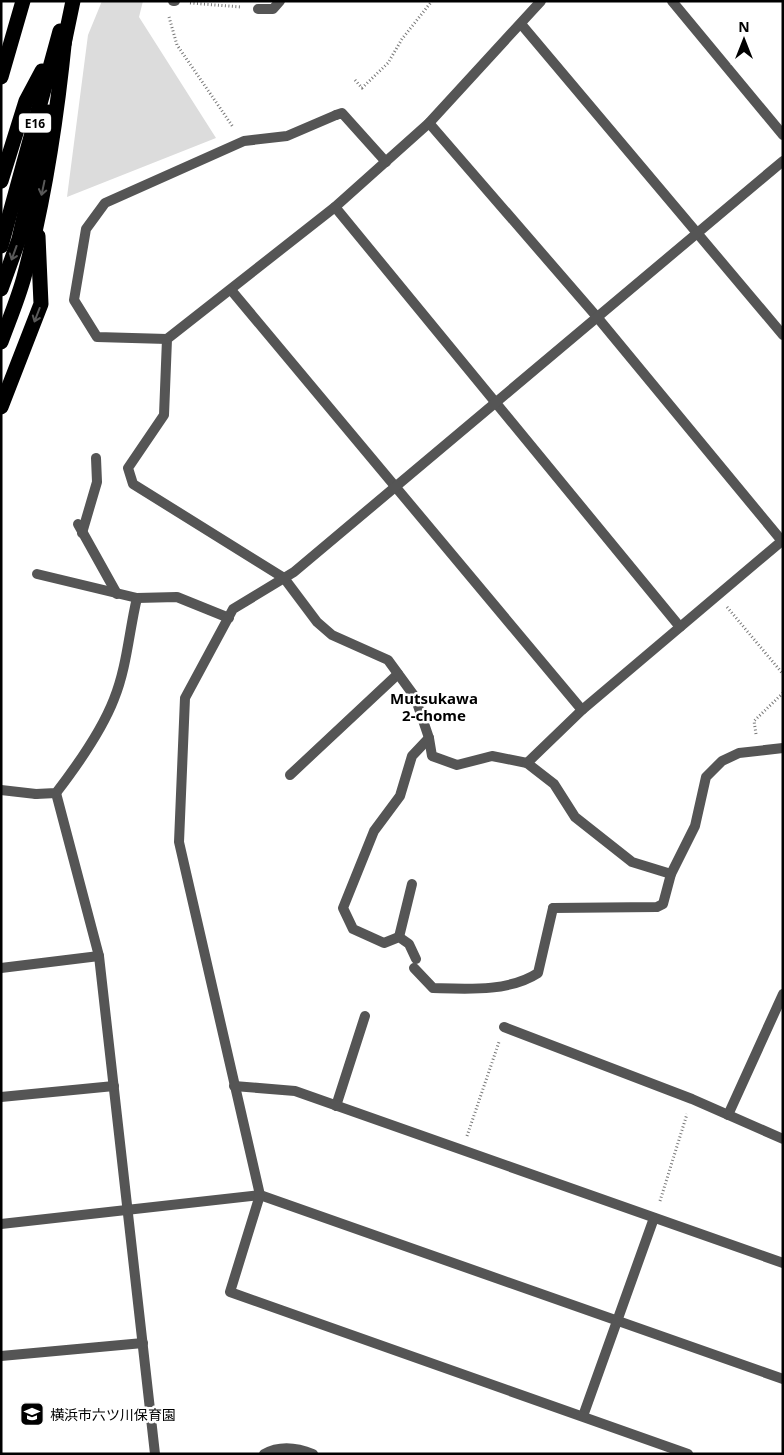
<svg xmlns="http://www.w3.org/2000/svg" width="784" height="1455" viewBox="0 0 784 1455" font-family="'Noto Sans','Noto Sans JP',sans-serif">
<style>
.green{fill:#dcdcdc}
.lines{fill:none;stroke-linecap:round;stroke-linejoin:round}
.path{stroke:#777;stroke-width:3;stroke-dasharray:1 2.5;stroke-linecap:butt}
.lane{stroke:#555;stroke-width:10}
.street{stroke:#555;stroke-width:10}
.highway{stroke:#000;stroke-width:15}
.oneway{stroke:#595959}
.labels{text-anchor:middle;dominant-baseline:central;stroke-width:5;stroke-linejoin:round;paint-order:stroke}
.shield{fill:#fff;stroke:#4c4c4c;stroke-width:1}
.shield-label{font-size:12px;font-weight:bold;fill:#000}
.poi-label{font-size:14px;fill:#000;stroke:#fff;text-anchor:start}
.neighbourhood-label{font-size:15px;font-weight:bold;fill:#000;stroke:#fff}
</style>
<rect width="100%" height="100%" fill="#fff"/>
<path class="green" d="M102,1H143L139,17L216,138L67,197L88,35Z"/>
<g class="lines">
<g class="path">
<path d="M190,3L241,7"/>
<path d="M169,17L177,45L233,127"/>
<path d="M355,80L362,88L388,63L402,39L432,1"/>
<path d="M727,607L783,674"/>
<path d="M756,734L754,721L783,693"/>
<path d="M467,1136L499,1042"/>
<path d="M660,1201L687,1114"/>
</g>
<g class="lane">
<path d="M173,1H175"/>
<path d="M258,9H273L280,1"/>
<path d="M336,115L342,113L386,162"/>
<path d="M78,524L117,594"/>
<path d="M82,533L97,482L96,458"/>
<path d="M290,775L398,674"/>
<path d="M1,790L36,794"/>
<path d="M399,937L412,884"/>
<path d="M414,968L433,988C467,989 509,992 538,973L553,908"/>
<path d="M336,1106L365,1016"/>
</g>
<g class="street">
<path d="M541,1L429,123L335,207L167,339L164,415L128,468L133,484L284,578L317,622L332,635L388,660L415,697L429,738L432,756L457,765L492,756L527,763L554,784L575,817L632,862L671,874"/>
<path d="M672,1L783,135"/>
<path d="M521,24L783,335"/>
<path d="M429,123L597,317L782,541"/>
<path d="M335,207L680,627"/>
<path d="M231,290L582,710"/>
<path d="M167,339L97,337L74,300L86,229L105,203L244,141L287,136L336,115"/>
<path d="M37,574L137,598L177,597L229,618"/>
<path d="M527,763L582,710L783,540"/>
<path d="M56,793L99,956L155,1454"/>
<path d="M36,794L56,793C76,767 102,730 114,699C127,667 129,631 137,598"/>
<path d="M553,908L657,907L663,904L671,874L695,826L706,777L722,761L739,753L783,748"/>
<path d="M416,959L409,944L399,937L384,943L353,929L343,908L374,831L400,796L412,756L429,738"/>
<path d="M1,968L99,956"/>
<path d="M504,1027L692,1099L783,1139"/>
<path d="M234,1086L295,1091L783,1263"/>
<path d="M1,1097L114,1086"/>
<path d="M728,1115L783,994"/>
<path d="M1,1224L260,1195L783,1379"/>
<path d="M1,1356L143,1343"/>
<path d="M583,1416L654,1218"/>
<path d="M264,1454C280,1445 296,1447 313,1454"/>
<path d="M688,1454L230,1292L260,1195L179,842L185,698L233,609L294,572L783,161"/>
</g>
<g class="highway">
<path d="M64,44L73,1"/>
<path d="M1,77L23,1"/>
<path d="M1,181L26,101L42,71"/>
<path d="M1,246L60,31"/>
<path d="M1,289L19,239L48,112"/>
<path d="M1,342C9,320 18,299 24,277C45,198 57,117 65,36"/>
<path d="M1,407L41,304L38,236"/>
</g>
</g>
<defs><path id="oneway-shaft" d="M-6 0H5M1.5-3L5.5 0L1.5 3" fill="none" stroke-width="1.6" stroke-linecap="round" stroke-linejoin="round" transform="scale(1.25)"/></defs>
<g class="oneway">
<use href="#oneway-shaft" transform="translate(43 188) rotate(102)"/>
<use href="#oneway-shaft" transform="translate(14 253) rotate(110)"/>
<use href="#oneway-shaft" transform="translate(37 315) rotate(111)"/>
</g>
<defs>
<g id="school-square" transform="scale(1.25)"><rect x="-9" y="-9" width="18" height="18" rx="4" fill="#000" stroke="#fff"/><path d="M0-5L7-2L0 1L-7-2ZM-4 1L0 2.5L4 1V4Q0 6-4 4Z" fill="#fff"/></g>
</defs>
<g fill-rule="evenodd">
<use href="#school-square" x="32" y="1414"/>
</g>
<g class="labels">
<rect class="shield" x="19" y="113.5" width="32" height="19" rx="4"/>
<g class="shield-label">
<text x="35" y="123">E16</text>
</g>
<g class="poi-label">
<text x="50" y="1414">横浜市六ツ川保育園</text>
</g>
<g class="neighbourhood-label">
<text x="434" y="698">Mutsukawa<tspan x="434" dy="17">2-chome</tspan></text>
</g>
</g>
<rect width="784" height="1455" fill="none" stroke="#000000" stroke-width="5"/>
<g transform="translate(744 40)" stroke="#ffffff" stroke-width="4" paint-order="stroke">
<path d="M0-4L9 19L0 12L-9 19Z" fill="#000000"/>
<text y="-8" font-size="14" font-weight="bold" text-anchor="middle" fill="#000000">N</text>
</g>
</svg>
